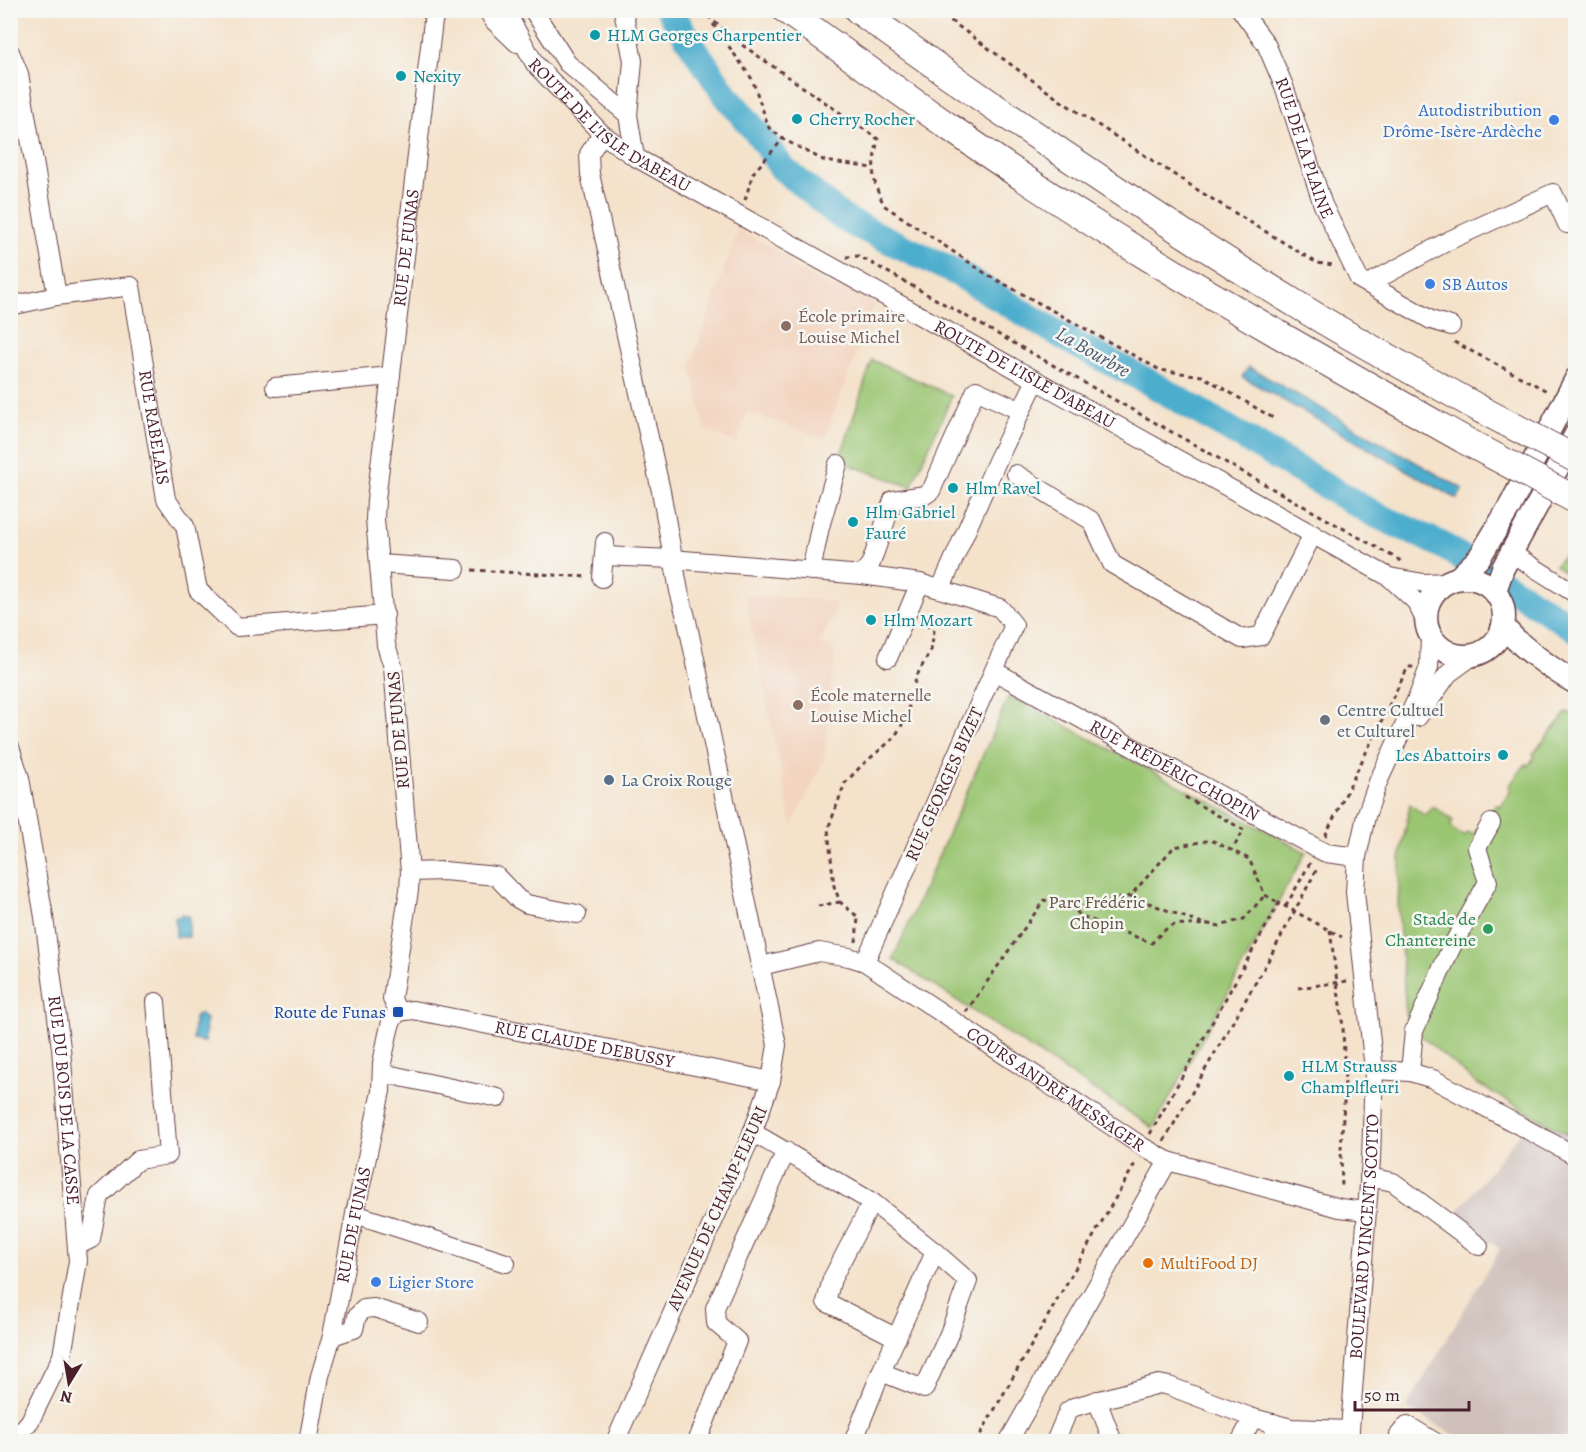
<svg xmlns="http://www.w3.org/2000/svg" width="1586" height="1452" viewBox="0 0 1586 1452" font-family="Alegreya,serif">
<style>
.built{fill:#f3d4bf}
.industrial{fill:#cfc0bb}
.green{fill:#9ac571;stroke:#72724e;stroke-width:1.5}
.water{fill:#4eadcd;stroke:#4c667c;stroke-width:1.5}
.lines{fill:none;stroke-linecap:round;stroke-linejoin:round}
.river{stroke:#4eadcd;stroke-width:27}
.minor-casing{stroke:#643c43;stroke-width:20}
.major-casing{stroke:#643c43;stroke-width:25}
.highway-casing{stroke:#643c43;stroke-width:29}
.path{stroke:#643c43;stroke-width:3;stroke-dasharray:4.5 4.5;stroke-linecap:butt}
.minor{stroke:#fff;stroke-width:18}
.major{stroke:#fff;stroke-width:22}
.highway{stroke:#fff;stroke-width:27}
.highway-bridge-casing{stroke:#643c43;stroke-width:29;stroke-linecap:butt}
.highway-bridge{stroke:#fff;stroke-width:27}
.culture-dot{fill:#0f9aa8;stroke:#f6f6f2;stroke-width:2}
.shop-dot{fill:#3f7fe0;stroke:#f6f6f2;stroke-width:2}
.education-dot{fill:#8d6e63;stroke:#f6f6f2;stroke-width:2}
.worship-dot{fill:#6b7280;stroke:#f6f6f2;stroke-width:2}
.service-dot{fill:#5c6f8a;stroke:#f6f6f2;stroke-width:2}
.leisure-dot{fill:#2e9e5b;stroke:#f6f6f2;stroke-width:2}
.transit-dot{fill:#1a4fb4;stroke:#f6f6f2;stroke-width:2}
.food-dot{fill:#e8710a;stroke:#f6f6f2;stroke-width:2}
.labels{text-anchor:middle;dominant-baseline:central;stroke-width:5;stroke-linejoin:round;paint-order:stroke}
.culture-label{font-size:18px;fill:#0d838f;stroke:#f6f6f2;text-anchor:start}
.shop-label{font-size:18px;fill:#366cbe;stroke:#f6f6f2;text-anchor:start}
.street-label{font-size:18px;fill:#4a1f2b;stroke:#f6f6f2}
.education-label{font-size:18px;fill:#785e54;stroke:#f6f6f2;text-anchor:start}
.worship-label{font-size:18px;fill:#5b616d;stroke:#f6f6f2;text-anchor:start}
.service-label{font-size:18px;fill:#4e5e75;stroke:#f6f6f2;text-anchor:start}
.park-label{font-size:18px;fill:#625140;stroke:#f6f6f2}
.leisure-label{font-size:18px;fill:#27864d;stroke:#f6f6f2;text-anchor:end}
.transit-label{font-size:18px;fill:#164399;stroke:#f6f6f2;text-anchor:end}
.food-label{font-size:18px;fill:#c56008;stroke:#f6f6f2;text-anchor:start}
.water-label{font-size:20px;font-style:italic;fill:#4c586c;stroke:#f6f6f2}
</style>
<rect width="100%" height="100%" fill="#f6f6f2"/>
<filter id="ink" filterUnits="userSpaceOnUse"><feTurbulence type="fractalNoise" baseFrequency=".0167" numOctaves="2"/><feDisplacementMap in="SourceGraphic" scale="12" xChannelSelector="R" yChannelSelector="G"/><feConvolveMatrix kernelMatrix="1 2 1 2 8 2 1 2 1" color-interpolation-filters="sRGB"/></filter>
<filter id="wash" filterUnits="userSpaceOnUse"><feTurbulence type="fractalNoise" baseFrequency=".008" numOctaves="4" result="noise"/><feDisplacementMap in="SourceGraphic" scale="24" xChannelSelector="R" yChannelSelector="G"/><feGaussianBlur stdDeviation="1.35" result="paint"/><feColorMatrix in="noise" values="0 0 0 0 0 0 0 0 0 0 0 0 0 0 0 0 0 1.4 0 .05"/><feComposite in="paint" operator="in"/></filter>
<g filter="url(#wash)">
<rect width="100%" height="100%" fill="#f4e2ca"/>
<g class="built">
<path d="M738,229L790,258L793,268L833,289L844,287L875,304L825,438L747,412L737,443L705,430L691,365Z"/>
<path d="M745,595L834,601L835,610L819,643L835,650L824,760L792,826Z"/>
</g>
<path class="industrial" d="M1534,1115L1575,1138V1441H1465L1406,1408L1500,1249L1455,1215Z"/>
<g class="green">
<path d="M872,360L952,396L911,487L839,461Z"/>
<path d="M1570,549L1575,552V580L1555,565Z"/>
<path d="M1009,696L1306,852L1153,1128L893,959Z"/>
<path d="M1567,712L1576,716L1575,1138L1477,1084L1421,1036L1407,1028L1398,908L1400,859L1410,804L1425,816L1433,806L1453,821L1450,827L1464,837L1468,832L1473,835L1497,804L1500,807L1511,790L1509,786L1526,764L1528,766L1535,756L1533,754Z"/>
</g>
<g class="water">
<path d="M1249,367L1463,489L1457,499L1242,377Z"/>
<path d="M181,914L189,917V937H176L175,917H180Z"/>
<path d="M199,1014H201L204,1018L206,1019L205,1042L193,1040L194,1018Z"/>
</g>
<g class="lines">
<path class="river" d="M669,10L724,93L763,140L781,167L844,219L957,273L1077,345L1147,381L1374,514L1440,544L1576,629"/>
</g>
</g>
<g filter="url(#ink)">
<g class="lines">
<g class="minor-casing">
<g id="minor">
<path d="M487,10L494,21L517,43"/>
<path id="s1" d="M505,10L535,64L602,134L635,157L1389,577L1416,602L1426,622"/>
<path d="M533,10L567,63L628,115L635,157"/>
<path d="M623,10L633,61L628,115"/>
<path id="s2" d="M1241,10L1266,44L1284,86L1323,205L1359,279L1431,320L1451,326"/>
<path d="M10,52L19,74L57,296"/>
<path d="M602,134L589,154L590,174L661,491L679,591L687,621L777,1045L771,1081L750,1139L615,1442"/>
<path d="M1368,284L1450,240L1553,193L1567,224L1576,225"/>
<path id="s3" d="M10,306L57,296L131,286L166,499L185,526L198,590L237,627L385,615"/>
<path d="M275,387L391,376"/>
<path d="M1016,474L1092,521L1112,564L1242,639L1261,636L1313,534"/>
<path d="M1511,553L1576,594"/>
<path d="M604,556L672,559L862,575L920,583L1000,608L1014,625L865,962"/>
<path d="M379,564L456,569"/>
<path d="M811,571L820,527L838,464"/>
<path d="M862,575L871,563L893,500L925,495L931,491L976,390L1021,411"/>
<path d="M1389,577L1424,583L1448,582"/>
<path d="M602,578L605,542"/>
<path d="M941,588L997,461L1036,380"/>
<path d="M888,658L920,583"/>
<path id="s4" d="M994,671L1318,849L1326,853L1357,857"/>
<path d="M1418,717L1448,674L1474,655"/>
<path id="s5" d="M10,747L20,778L44,917L61,1048L78,1261L62,1356L30,1421L12,1442"/>
<path d="M410,872L444,871L496,876L518,899L527,904L577,914"/>
<path id="s6" d="M761,966L819,952L849,957L865,962L1143,1147L1168,1161L1340,1208L1366,1211"/>
<path id="s7" d="M398,1012L392,999L409,890L410,872L393,667L386,645L375,519L376,500L433,21L437,10"/>
<path id="s8" d="M398,1012L413,1010L771,1081"/>
<path d="M1374,1070L1410,1072L1433,1079L1576,1156"/>
<path d="M1410,1072L1414,1031L1451,948L1488,882L1477,848L1491,823"/>
<path d="M382,1073L498,1098"/>
<path d="M752,1132L872,1202L832,1279L826,1302L897,1338"/>
<path d="M1369,1177L1393,1182L1479,1246"/>
<path d="M355,1214L506,1263"/>
<path d="M77,1246L91,1239L99,1196L138,1160L168,1155L156,1002"/>
<path d="M332,1336L354,1329L357,1316L364,1309L374,1308L419,1322"/>
<path d="M881,1372L935,1252"/>
<path d="M1097,1400L1113,1442"/>
<path d="M1274,1423L1275,1442"/>
<path id="s9" d="M308,1442L320,1376L332,1336L355,1214L381,1091L382,1063L388,1034L391,1022L398,1012"/>
<path d="M697,1442L737,1341L716,1323L715,1308L786,1151"/>
<path d="M853,1442L881,1372L924,1389L949,1334L968,1281L935,1252L872,1202"/>
<path d="M1008,1442L1168,1161"/>
<path d="M1055,1442L1068,1411L1074,1407L1159,1384L1169,1386L1253,1418L1291,1428L1350,1430"/>
<path d="M1240,1442L1253,1418"/>
<path id="s10" d="M1349,1442L1371,1159L1374,1070L1355,892L1357,857L1366,816L1378,782L1419,694L1429,667L1430,635"/>
<path d="M1399,1442V1435L1407,1425L1435,1442"/>
</g>
</g>
<g class="major-casing">
<g id="major">
<path d="M1458,578L1479,558L1510,506L1576,379"/>
<circle cx="1465" cy="617" r="39"/>
<path d="M1495,591L1503,568L1576,434"/>
<path d="M1503,626C1518,645 1554,671 1576,683"/>
</g>
</g>
<g class="highway-casing">
<g id="highway">
<path d="M786,10C891,86 995,162 1104,230C1223,304 1344,372 1466,441"/>
<path d="M858,10C1001,114 1146,212 1296,304C1357,342 1420,375 1482,410"/>
</g>
</g>
<g class="path">
<path d="M701,10L735,40L878,139C872,167 870,180 885,206L988,275L1160,370L1202,376L1273,418"/>
<path d="M936,10L1061,101L1204,194L1317,263L1335,265"/>
<path d="M713,24L752,79L769,128L783,139L825,161L872,168"/>
<path d="M745,200L753,173L783,139"/>
<path d="M846,257L859,256L1401,561L1400,563"/>
<path d="M1454,342L1549,392"/>
<path d="M472,570L588,577"/>
<path d="M1185,797L1244,830L1232,850"/>
<path d="M1325,836L1408,667H1414"/>
<path d="M1131,896L1197,922L1220,926L1244,919L1265,895"/>
<path d="M818,906L840,902"/>
<path d="M1286,906L1310,863"/>
<path d="M1074,909L1130,896L1174,847L1211,840L1249,859L1265,895L1279,903"/>
<path d="M1330,930L1343,1027L1345,1087L1341,1149L1342,1190"/>
<path d="M856,942L858,917L840,902L834,886L828,829L845,783L862,765L893,739L901,727L908,710L916,677L931,650L934,631L921,620"/>
<path d="M1298,988L1348,981"/>
<path d="M966,1012L1044,900L1074,909L1081,916L1152,943C1176,915 1178,928 1208,924"/>
<path d="M1150,1134L1279,903L1342,937"/>
<path d="M1164,1141L1268,961L1318,867"/>
<path d="M976,1442L1136,1162"/>
</g>
<use href="#minor" class="minor"/>
<use href="#major" class="major"/>
<use href="#highway" class="highway"/>
<g class="highway-bridge-casing">
<g id="highway-bridge">
<path d="M1482,410L1576,459"/>
<path d="M1466,441L1576,500"/>
</g>
</g>
<use href="#highway-bridge" class="highway-bridge"/>
</g>
</g>
<g class="culture-dot">
<circle cx="595" cy="35" r="6"/>
<circle cx="401" cy="76" r="6"/>
<circle cx="797" cy="119" r="6"/>
<circle cx="953" cy="488" r="6"/>
<circle cx="853" cy="522" r="6"/>
<circle cx="871" cy="620" r="6"/>
<circle cx="1503" cy="755" r="6"/>
<circle cx="1289" cy="1076" r="6"/>
</g>
<g class="shop-dot">
<circle cx="1554" cy="120" r="6"/>
<circle cx="1430" cy="284" r="6"/>
<circle cx="376" cy="1282" r="6"/>
</g>
<g class="education-dot">
<circle cx="786" cy="326" r="6"/>
<circle cx="798" cy="705" r="6"/>
</g>
<circle class="worship-dot" cx="1325" cy="720" r="6"/>
<circle class="service-dot" cx="609" cy="780" r="6"/>
<circle class="leisure-dot" cx="1488" cy="929" r="6"/>
<rect class="transit-dot" x="392" y="1006" width="12" height="12" rx="3"/>
<circle class="food-dot" cx="1148" cy="1263" r="6"/>
<g class="labels">
<g class="culture-label">
<text x="607" y="35">HLM Georges Charpentier</text>
<text x="413" y="76">Nexity</text>
<text x="809" y="119">Cherry Rocher</text>
<text x="965" y="488">Hlm Ravel</text>
<text x="865" y="512">Hlm Gabriel<tspan x="865" dy="21">Fauré</tspan></text>
<text x="883" y="620">Hlm Mozart</text>
<text x="1491" y="755" text-anchor="end">Les Abattoirs</text>
<text x="1301" y="1066">HLM Strauss<tspan x="1301" dy="21">Champlfleuri</tspan></text>
</g>
<g class="shop-label">
<text x="1542" y="110" text-anchor="end">Autodistribution<tspan x="1542" dy="21">Drôme-Isère-Ardèche</tspan></text>
<text x="1442" y="284">SB Autos</text>
<text x="388" y="1282">Ligier Store</text>
</g>
<g class="street-label">
<text stroke="none"><textPath href="#s1" startOffset="159">ROUTE DE L'ISLE D'ABEAU</textPath></text>
<text stroke="none"><textPath href="#s2" startOffset="153">RUE DE LA PLAINE</textPath></text>
<text stroke="none"><textPath href="#s7" startOffset="771">RUE DE FUNAS</textPath></text>
<text stroke="none"><textPath href="#s1" startOffset="645">ROUTE DE L'ISLE D'ABEAU</textPath></text>
<text stroke="none"><textPath href="#s3" startOffset="266">RUE RABELAIS</textPath></text>
<text transform="translate(398 730) rotate(-95)">RUE DE FUNAS</text>
<text stroke="none"><textPath href="#s4" startOffset="206">RUE FRÉDÉRIC CHOPIN</textPath></text>
<text transform="translate(944 784) rotate(-66)">RUE GEORGES BIZET</text>
<text stroke="none"><textPath href="#s8" startOffset="190">RUE CLAUDE DEBUSSY</textPath></text>
<text stroke="none"><textPath href="#s6" startOffset="336">COURS ANDRÉ MESSAGER</textPath></text>
<text stroke="none"><textPath href="#s5" startOffset="358">RUE DU BOIS DE LA CASSE</textPath></text>
<text transform="translate(717 1208) rotate(-66)">AVENUE DE CHAMP-FLEURI</text>
<text stroke="none"><textPath href="#s9" startOffset="222">RUE DE FUNAS</textPath></text>
<text stroke="none"><textPath href="#s10" startOffset="206">BOULEVARD VINCENT SCOTTO</textPath></text>
</g>
<g class="education-label">
<text x="798" y="316">École primaire<tspan x="798" dy="21">Louise Michel</tspan></text>
<text x="810" y="695">École maternelle<tspan x="810" dy="21">Louise Michel</tspan></text>
</g>
<g class="worship-label">
<text x="1337" y="710">Centre Cultuel<tspan x="1337" dy="21">et Culturel</tspan></text>
</g>
<g class="service-label">
<text x="621" y="780">La Croix Rouge</text>
</g>
<g class="park-label">
<text x="1097" y="902">Parc Frédéric<tspan x="1097" dy="21">Chopin</tspan></text>
</g>
<g class="leisure-label">
<text x="1476" y="919">Stade de<tspan x="1476" dy="21">Chantereine</tspan></text>
</g>
<g class="transit-label">
<text x="386" y="1012">Route de Funas</text>
</g>
<g class="food-label">
<text x="1160" y="1263">MultiFood DJ</text>
</g>
<g class="water-label">
<text transform="translate(1093 352) rotate(30)">La Bourbre</text>
</g>
</g>
<rect width="1586" height="1452" fill="none" stroke="#f6f6f2" stroke-width="36"/>
<g transform="translate(69 1383) rotate(191)" stroke="#f6f6f2" stroke-width="4.5" paint-order="stroke">
<path d="M0-4.5L10 22L0 15L-10 22Z" fill="#4a1f2b"/>
<text y="-9" font-size="16" font-weight="bold" text-anchor="middle" fill="#4a1f2b">N</text>
</g>
<path d="M1355 1401v9h114v-9" fill="none" stroke="#4a1f2b" stroke-width="3"/>
<text x="1364" y="1401" font-size="18" fill="#4a1f2b" stroke="#f6f6f2" stroke-width="4.5" paint-order="stroke">50 m</text>
</svg>
